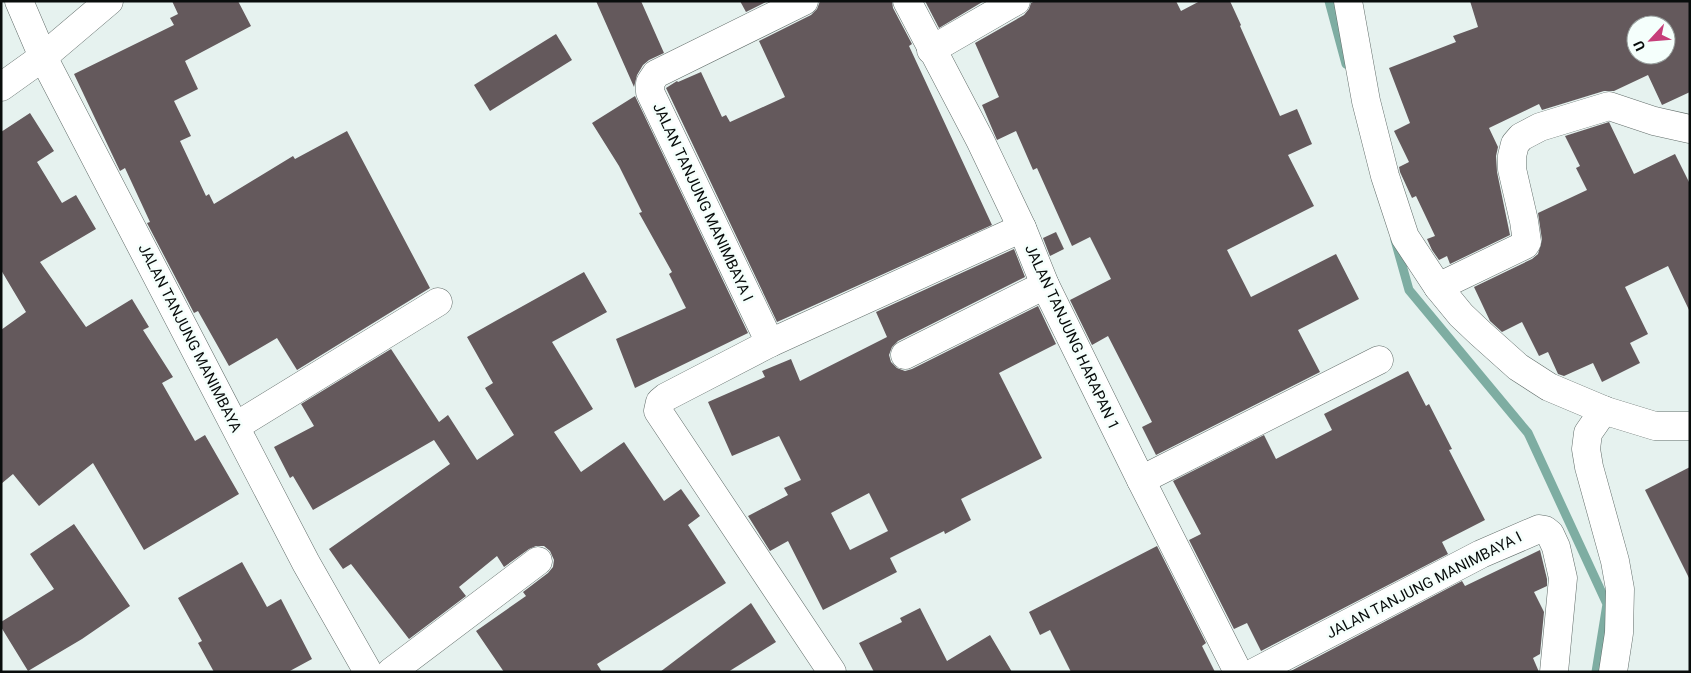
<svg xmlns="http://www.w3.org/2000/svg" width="1691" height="673" viewBox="0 0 1691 673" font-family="Roboto,sans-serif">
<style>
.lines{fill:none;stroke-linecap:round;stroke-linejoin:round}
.stream{stroke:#7eada2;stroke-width:9}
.building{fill:#64595c;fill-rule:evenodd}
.minor-casing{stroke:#626d6a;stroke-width:29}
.minor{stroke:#fff;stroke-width:28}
.labels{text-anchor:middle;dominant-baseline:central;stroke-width:5;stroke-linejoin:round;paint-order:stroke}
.street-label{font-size:15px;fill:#090d0c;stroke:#f5fffc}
</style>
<rect width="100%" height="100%" fill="#e6f2ef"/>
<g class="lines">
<g class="stream">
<path d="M1329,1L1346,64"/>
<path d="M1395,240L1409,290L1528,433L1607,604L1596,672"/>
</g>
</g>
<g class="building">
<path d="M172,1H238L251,26L185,61L198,89L174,101L191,136L180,141L206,196L209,194L214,204L293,156L295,159L347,131L430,288L297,370L277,338L229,366L198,311L194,313L147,223L150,222L125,168L120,171L74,74L174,25L170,18L178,14Z"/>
<path d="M596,1H641L664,53L649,60L643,65L637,75L634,87Z"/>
<path d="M740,1H768L746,12Z"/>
<path d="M820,1H892L893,8L912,44L909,46L992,225L777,322L666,88L677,81L678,82L701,72L722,117L726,115L730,122L785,97L759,41L811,15L817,9Z"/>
<path d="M925,1H984L939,28Z"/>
<path d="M1035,1H1176L1181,11L1200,1H1230L1241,25L1240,26L1280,116L1297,109L1312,144L1288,155L1314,206L1227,250L1251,297L1336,254L1359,299L1298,330L1320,372L1156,455L1142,427L1152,422L1108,336L1092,345L1070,300L1111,279L1090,237L1072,246L1037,168L1033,170L1016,131L997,140L982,105L999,97L975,43L1024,15L1029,9L1031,3Z"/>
<path d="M1470,1H1690V92L1662,105L1648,75L1614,91H1604L1542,110L1539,104L1489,128L1498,147L1496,156L1497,172L1510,235L1450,264L1447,256L1439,260L1432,250L1427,239L1435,236L1416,196L1412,198L1400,172L1399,167L1409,162L1394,131L1410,123L1389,68L1456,42L1453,36L1478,27ZM1636,25H1666V55H1636Z"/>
<path d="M556,34L572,60L490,111L474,85Z"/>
<path d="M635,96L748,333L635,388L616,339L686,308L669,274L672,272L639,213L642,212L619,166L592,123Z"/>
<path d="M30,113L54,151L37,162L62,203L76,195L96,229L40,262L86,327L132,299L149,327L143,330L173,377L162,383L195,441L205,435L239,494L144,550L93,463L39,506L13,474L1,484V330L26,312L1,270V132Z"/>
<path d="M1609,122L1634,174L1675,154L1690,184V312L1668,266L1625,287L1648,334L1630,343L1640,363L1602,382L1593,363L1564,376L1558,374L1548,352L1539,356L1522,322L1502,332L1490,321L1474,287L1532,259L1538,254L1542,240L1538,213L1587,190L1576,168L1580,166L1565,136Z"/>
<path d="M1056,232L1064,249L1050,256L1043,238Z"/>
<path d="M1014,249L1025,277L898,341L892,347L889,355L891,362L897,368L905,371L912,369L1038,306L1056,344L999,373L1042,458L961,499L971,520L945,534L944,531L890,558L897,572L823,610L788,541L770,551L748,516L788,495L784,488L801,480L779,436L732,456L708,402L765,377L762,371L791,359L800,381L887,337L876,312ZM869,493L888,531L850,550L831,513Z"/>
<path d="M584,272L607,312L552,342L593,409L554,432L581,472L624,442L664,501L681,489L700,516L688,525L726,583L597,664L602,672H504L476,631L526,596L523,592L548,573L553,567L554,560L550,551L544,546H536L529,549L504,567L497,556L459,587L466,596L409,639L351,564L343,569L329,549L450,464L434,440L313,510L293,476L290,478L274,447L314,426L301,404L391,349L439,422L448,415L477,460L514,435L485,388L493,383L467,337Z"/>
<path d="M1408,371L1426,406L1429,404L1452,449L1449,450L1485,520L1442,542L1448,554L1261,651L1247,623L1234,629L1189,540L1201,534L1173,481L1264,435L1276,459L1332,430L1324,414Z"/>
<path d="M1690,467V580L1645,490Z"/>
<path d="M74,524L130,606L82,639L28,671L1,627V622L54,589L30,554Z"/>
<path d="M1157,546L1206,643L1202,646L1215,672H1071L1050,630L1040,635L1029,612Z"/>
<path d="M1540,550L1547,579V586L1534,592L1544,612L1540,654L1533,658L1539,672H1289L1462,581L1465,586Z"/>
<path d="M242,562L267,607L281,599L312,659L288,672H214L198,643L202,641L178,598Z"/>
<path d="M751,603L776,642L728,672H660Z"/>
<path d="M920,608L947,661L990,635L1012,672H874L859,643L902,622L900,618Z"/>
</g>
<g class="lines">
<g class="minor-casing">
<g id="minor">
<path d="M19,1L43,57L306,563L368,672"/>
<path d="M907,1L980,140L1022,228L1045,285L1141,480L1238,672"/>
<path d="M1348,1L1366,101L1385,176L1405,237L1438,287L1461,315L1480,333L1518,367L1549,387L1606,411L1655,426H1690"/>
<path d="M931,50L1016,1"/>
<path d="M1,87L43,57L109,1"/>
<path d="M1438,287L1525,245L1527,242L1524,221L1512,169V156L1515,144L1521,137L1540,127L1609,106L1654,121L1690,129"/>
<path d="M770,343L650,92V83L656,74L804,1"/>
<path d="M905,355L1045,285"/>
<path d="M1604,410L1588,433L1586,449L1589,467L1615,561L1620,589L1619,633L1613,672"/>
<path d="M236,426L438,302"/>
<path d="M1141,480L1379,360"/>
<path d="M391,672L538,561"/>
<path d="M832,672L658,411L660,402L666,397L770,343L1022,228"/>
<path d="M1255,672L1481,554L1539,529L1545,530L1550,534L1556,547L1563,578L1554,672"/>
</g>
</g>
<use href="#minor" class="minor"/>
</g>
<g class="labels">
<g class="street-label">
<text transform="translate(703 202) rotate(65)">JALAN TANJUNG MANIMBAYA I</text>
<text transform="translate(1072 337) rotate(65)">JALAN TANJUNG HARAPAN 1</text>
<text transform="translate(190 338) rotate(63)">JALAN TANJUNG MANIMBAYA</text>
<text transform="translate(1424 585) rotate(-27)">JALAN TANJUNG MANIMBAYA I</text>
</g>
</g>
<rect width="1691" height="673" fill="none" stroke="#090d0c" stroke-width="5"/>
<g transform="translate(1651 40) rotate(244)"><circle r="24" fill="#f5fffc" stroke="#979e9c"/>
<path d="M0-4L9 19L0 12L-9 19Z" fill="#c63e7a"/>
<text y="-8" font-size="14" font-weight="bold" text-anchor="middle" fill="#090d0c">U</text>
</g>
</svg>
